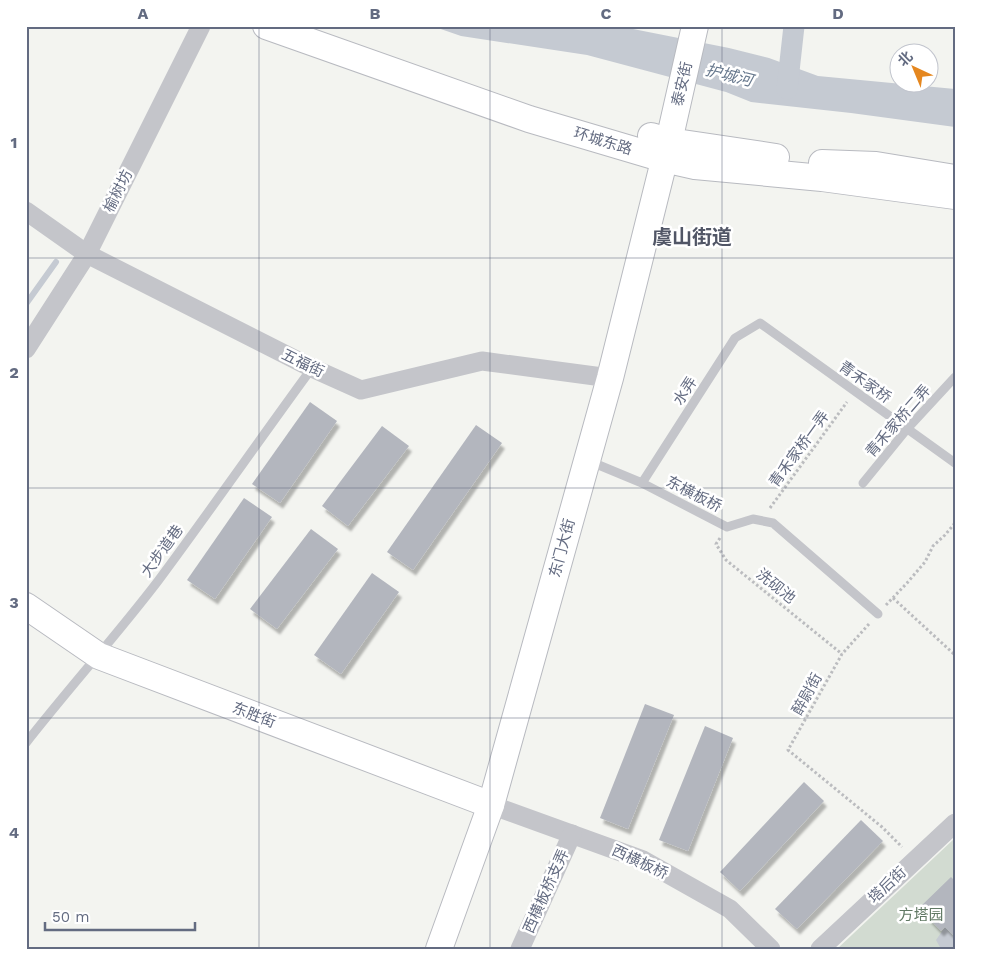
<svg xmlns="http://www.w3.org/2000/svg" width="981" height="975" viewBox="0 0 981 975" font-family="'Work Sans','Noto Sans SC',sans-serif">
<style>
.green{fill:#d2dbd1}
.water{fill:#c5cad2}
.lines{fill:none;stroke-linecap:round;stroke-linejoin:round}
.stream{stroke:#c5cad2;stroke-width:6}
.canal{stroke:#c5cad2;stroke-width:21}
.building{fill:#b3b6be;filter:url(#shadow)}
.secondary-casing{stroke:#b8bac0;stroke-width:28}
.path{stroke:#bbbcbf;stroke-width:3;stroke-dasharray:2.5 2.5;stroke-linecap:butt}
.lane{stroke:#c4c5ca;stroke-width:9}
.street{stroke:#c4c5ca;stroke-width:19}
.secondary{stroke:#fff;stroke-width:26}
.grid{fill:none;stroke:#636b81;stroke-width:1;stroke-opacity:0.55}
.labels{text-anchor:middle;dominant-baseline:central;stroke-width:5;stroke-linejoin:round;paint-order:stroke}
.street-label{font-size:15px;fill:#636b81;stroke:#fff}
.park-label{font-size:15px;fill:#617964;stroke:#fff}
.water-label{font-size:16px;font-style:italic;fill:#67788d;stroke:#fff}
.district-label{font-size:20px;font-weight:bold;fill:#515666;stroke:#fff}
.neatline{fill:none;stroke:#636b81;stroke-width:2}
.grid-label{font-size:16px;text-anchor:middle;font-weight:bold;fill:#636b81}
</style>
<defs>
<filter id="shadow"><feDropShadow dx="3" dy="5.5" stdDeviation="1" flood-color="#0004"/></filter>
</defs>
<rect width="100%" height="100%" fill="#f3f4f0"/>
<path class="green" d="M955,838V949H837Z"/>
<g class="water">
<path d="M432,26L623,27L729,48L769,58L818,76L955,89V127L851,113L751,102L726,92L587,55L461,36Z"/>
<path d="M945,927L953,936L955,935V949H941L936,940Z"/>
</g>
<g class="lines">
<path class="stream" d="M26,304L56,262"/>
<path class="canal" d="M787,89L794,26"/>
</g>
<g class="building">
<path d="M310,402L337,421L280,503L252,484Z"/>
<path d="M476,425L502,443L413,570L387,552Z"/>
<path d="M382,426L409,446L348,526L322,506Z"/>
<path d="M244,498L272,517L215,599L187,580Z"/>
<path d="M311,529L338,549L277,629L250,609Z"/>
<path d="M372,573L399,592L341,674L314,655Z"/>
<path d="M645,704L674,715L628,829L600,818Z"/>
<path d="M705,726L733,738L688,851L659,840Z"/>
<path d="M804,782L824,801L740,891L720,872Z"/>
<path d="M861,820L883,841L797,929L775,909Z"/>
<path d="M951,877L955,881V935L954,936L945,927L941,931L919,908Z"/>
</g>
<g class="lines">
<g class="secondary-casing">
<g id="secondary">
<path d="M266,26L529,119L664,159L695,166L822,178L955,196"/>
<path d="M651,136L669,141L776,157"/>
<path d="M822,163L876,165L955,178"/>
<path d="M26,606L99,656L491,805"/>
<path d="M439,949L491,805L610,378L669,141L695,26"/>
</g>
</g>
<g class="path">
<path d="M770,508L847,402"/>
<path d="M720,538L716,544L726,560L842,654"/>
<path d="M893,598L955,655"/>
<path d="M886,605L907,583L925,562L933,546L945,535L955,523"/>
<path d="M869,624L842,654L788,750L882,827L902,847"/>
</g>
<g class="lane">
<path d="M589,461L642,483L727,527L753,519L773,523L878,614"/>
<path d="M642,483L735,338L760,323L955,463"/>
<path d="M863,483L907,429L955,377"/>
<path d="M26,743C69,688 116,636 158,581C210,511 260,439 312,368"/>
</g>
<g class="street">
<path d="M26,211L87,254L312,368L361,390L482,361L610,378"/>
<path d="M26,349L87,254L201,26"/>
<path d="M491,805L643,860L730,909L771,949"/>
<path d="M520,949L572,834"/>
<path d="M820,949L955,823"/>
</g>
<use href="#secondary" class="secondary"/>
</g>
<path class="grid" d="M259,26V949M490,26V949M722,26V949M26,258H955M26,488H955M26,718H955"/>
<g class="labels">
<g class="street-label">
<text transform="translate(682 84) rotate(-77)">泰安街</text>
<text transform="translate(603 141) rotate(17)">环城东路</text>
<text transform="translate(118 191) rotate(-63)">榆树坊</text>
<text transform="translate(303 363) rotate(26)">五福街</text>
<text transform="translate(865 382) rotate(36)">青禾家桥</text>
<text transform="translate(685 391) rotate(-57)">水弄</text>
<text transform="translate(898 421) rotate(-49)">青禾家桥二弄</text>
<text transform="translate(799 449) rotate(-54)">青禾家桥一弄</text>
<text transform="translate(694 494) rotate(27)">东横板桥</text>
<text transform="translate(562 548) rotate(-75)">东门大街</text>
<text transform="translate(162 551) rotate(-54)">大步道巷</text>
<text transform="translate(776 586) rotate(39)">洗砚池</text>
<text transform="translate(807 694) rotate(-61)">醉尉街</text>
<text transform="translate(254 715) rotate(21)">东胜街</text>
<text transform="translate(640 862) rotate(25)">西横板桥</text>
<text transform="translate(887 885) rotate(-43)">塔后街</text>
<text transform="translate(546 891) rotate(-66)">西横板桥支弄</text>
</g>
<g class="park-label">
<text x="921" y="915">方塔园</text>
</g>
<g class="water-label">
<text transform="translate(729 75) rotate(14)">护城河</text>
</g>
<g class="district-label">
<text x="692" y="237">虞山街道</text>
</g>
</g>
<rect width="981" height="975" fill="none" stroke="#ffffff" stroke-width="55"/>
<g transform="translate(914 68) rotate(316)"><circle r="24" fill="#ffffff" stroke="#c1c4cd"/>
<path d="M0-4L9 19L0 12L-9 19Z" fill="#e5871f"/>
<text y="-8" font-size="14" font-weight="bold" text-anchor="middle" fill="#636b81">北</text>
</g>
<path d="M45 922v8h150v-8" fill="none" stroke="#636b81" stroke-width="2.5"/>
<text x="52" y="922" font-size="15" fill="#636b81" stroke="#ffffff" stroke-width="4" paint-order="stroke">50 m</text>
<rect x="28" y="28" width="926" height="920" class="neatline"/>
<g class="grid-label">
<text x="143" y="19">A</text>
<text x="375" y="19">B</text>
<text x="606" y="19">C</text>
<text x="838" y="19">D</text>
<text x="14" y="148">1</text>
<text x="14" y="378">2</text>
<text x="14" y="608">3</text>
<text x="14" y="838">4</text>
</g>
</svg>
